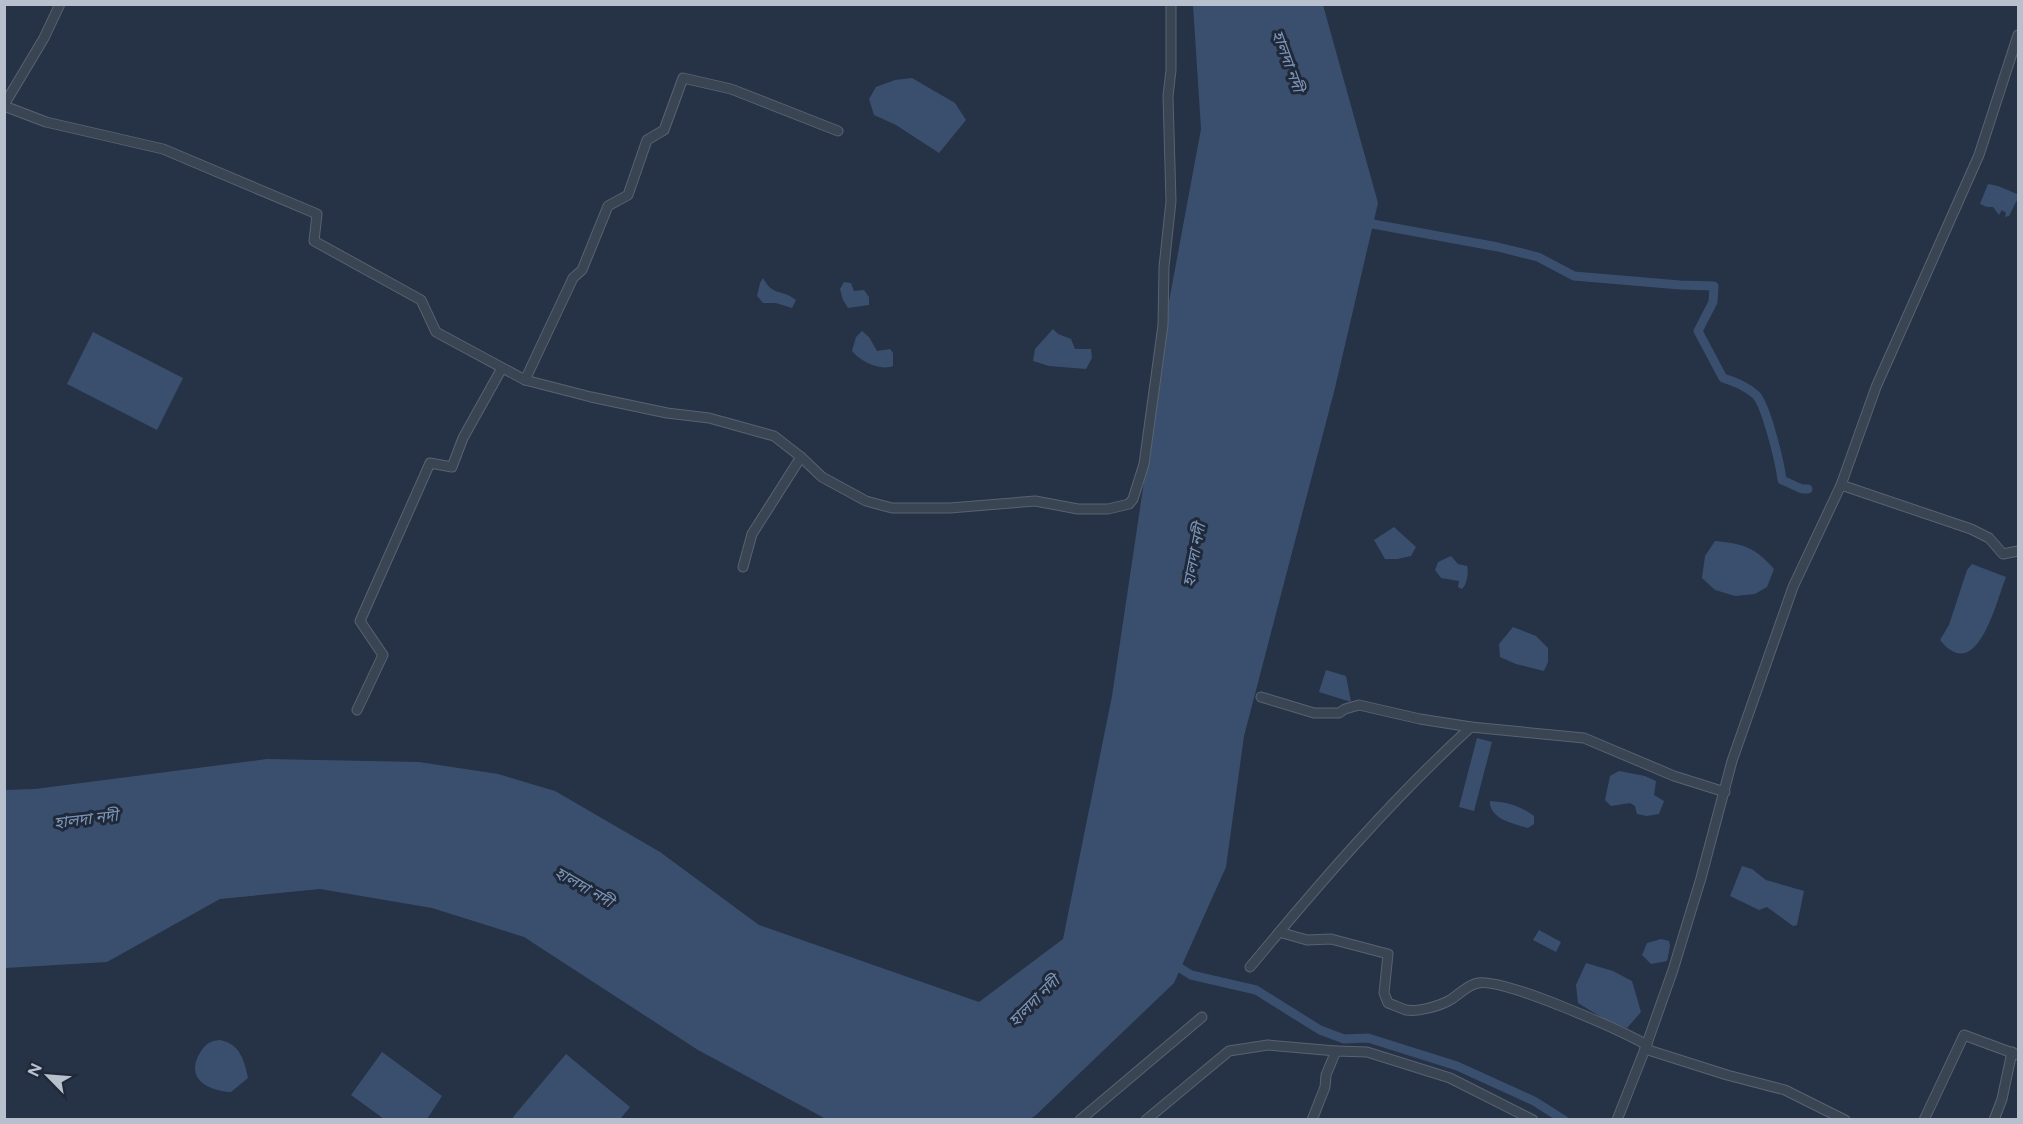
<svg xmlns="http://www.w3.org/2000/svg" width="2023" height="1124" viewBox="0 0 2023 1124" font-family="Figtree,'Noto Sans Bengali',sans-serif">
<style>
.water{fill:#3a4f6e}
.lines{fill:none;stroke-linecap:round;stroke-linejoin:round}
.canal{stroke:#3a4f6e;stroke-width:9}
.minor-casing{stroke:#596271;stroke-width:11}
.minor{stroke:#3a4554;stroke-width:9}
.labels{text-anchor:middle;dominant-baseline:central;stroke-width:6;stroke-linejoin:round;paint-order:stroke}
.water-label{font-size:16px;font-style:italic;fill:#7d95b6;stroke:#1f293a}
</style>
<rect width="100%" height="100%" fill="#263245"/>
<g class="water">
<path d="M1193,5H1323L1378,203L1335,388L1244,736L1226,867L1174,983L1036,1115L1029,1120L826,1119L698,1050L524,937L432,908L320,889L220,899L107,962L5,968V790L35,789L267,759L419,762L498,774L555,791L660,852L759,925L979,1002L1063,939L1112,696L1152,428L1165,323L1201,129Z"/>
<path d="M912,78L955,103L966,120L939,153L896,125L874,115L869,99L876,87L895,80Z"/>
<path d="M1988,184L1998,186L2017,194L2018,198L2009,216L2005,217L2006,213L2002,210L1999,215L1993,207H1987L1980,204Z"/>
<path d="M763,278C773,297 783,289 796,300L792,308L776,303H763L757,296L760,283Z"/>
<path d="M844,282L851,283L854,291L864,290L869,297V305L848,308L843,300L840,289Z"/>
<path d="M1053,329L1058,334L1071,339L1075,349H1091L1092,358L1086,369L1049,366L1033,361L1035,349Z"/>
<path d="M862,331L869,337L877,351L890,349L893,353V366C880,371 861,362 852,351L856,337Z"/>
<path d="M93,332L183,378L157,430L67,384Z"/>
<path d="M1394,527L1416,547L1411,556L1397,559H1385L1374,540Z"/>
<path d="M1715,541C1745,544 1754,547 1774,569L1767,587L1755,594L1735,596L1715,590L1702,578L1705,556Z"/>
<path d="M1451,556L1458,564L1467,566C1469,571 1467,585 1462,589L1458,587L1459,581L1441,578L1435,570L1438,562Z"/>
<path d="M1972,564L2006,577C1996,602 1977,686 1940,640L1949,625L1967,570Z"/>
<path d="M1513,627L1536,636L1548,648V662L1544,671L1516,664L1500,657L1499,644Z"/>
<path d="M1326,670L1346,676L1351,702L1319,692Z"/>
<path d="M1477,738L1492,742L1474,811L1459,807Z"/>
<path d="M1619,771L1645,776L1656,781L1654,795L1664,801L1659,814L1647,816L1637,814L1635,806L1630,803L1611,806L1605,800L1610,776Z"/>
<path d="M1490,801C1507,802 1521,806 1534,816V824L1528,828C1514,824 1489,819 1490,801Z"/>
<path d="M1742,866L1752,869L1766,880L1804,891L1797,925L1793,926L1767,907L1759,910L1730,896Z"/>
<path d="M1539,930L1561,942L1556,952L1533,940Z"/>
<path d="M1661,939L1669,941L1670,946L1667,961L1651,964L1642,955L1647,943Z"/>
<path d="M1586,963L1613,971L1632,981L1641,1012L1627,1028L1606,1020L1578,1003L1576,985Z"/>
<path d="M220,1040C240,1044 244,1060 248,1078L231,1092C206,1091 184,1077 201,1051C207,1043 210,1041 220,1040Z"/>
<path d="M382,1052L442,1096L427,1119H384L351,1095Z"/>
<path d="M566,1054L630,1107L620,1119L515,1120L513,1117Z"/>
</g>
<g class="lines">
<g class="canal">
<path d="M1362,222L1498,247L1538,257L1574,276L1680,285L1714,286L1713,302L1698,331L1723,378C1735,382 1746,386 1756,395C1766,405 1780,463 1782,480L1802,489H1808"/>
<path d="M1172,963L1191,975L1256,990L1320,1030L1344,1039L1368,1038L1457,1066L1534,1101L1564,1120"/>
</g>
<g class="minor-casing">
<g id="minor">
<path d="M4,105L44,38L60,4"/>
<path d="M4,106L46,122L163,149L317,214L314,241L421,300L436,332L525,380L591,397L667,413L709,418L774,436L801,457L822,477L866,501L892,508H950L1035,501L1078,509H1108L1129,504L1133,499L1144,464L1163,325L1164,267L1171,201L1168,96L1171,70V4"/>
<path d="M525,380L573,278L582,270L608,206L628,195L647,140L664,130L683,78L731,89L838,131"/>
<path d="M1841,485L1971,529L1989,538L2003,554L2018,551"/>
<path d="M743,567L752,534L801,457"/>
<path d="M1261,697L1314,713H1339L1345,709L1359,705L1420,719L1471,727"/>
<path d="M357,710L383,655L360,621L430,463L452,467L463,438L502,368"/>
<path d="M1279,932L1307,940L1331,939L1388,954L1384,993L1388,1003C1394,1005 1400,1008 1406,1010C1418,1012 1440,1006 1450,1000C1460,994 1467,985 1478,983C1504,978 1620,1030 1647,1045"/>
<path d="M1250,967C1319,884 1391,800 1471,727L1584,738L1674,776L1725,792"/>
<path d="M1645,1049L1727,1075L1785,1090L1845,1120"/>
<path d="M1080,1120L1202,1017"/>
<path d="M1146,1120L1229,1051L1268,1045L1336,1051"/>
<path d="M1312,1120L1325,1087L1326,1075L1336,1051L1367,1052L1450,1078L1533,1120"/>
<path d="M1617,1120L1645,1049L1673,970L1701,878L1732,761L1793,587L1841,485L1876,387L1979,155L2018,35"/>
<path d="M1924,1120L1964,1035L2018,1055"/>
<path d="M1994,1120L2002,1099L2012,1052"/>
</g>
</g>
<use href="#minor" class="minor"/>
</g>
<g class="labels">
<g class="water-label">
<text transform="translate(1288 61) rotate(70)">হালদা নদী</text>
<text transform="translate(1194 555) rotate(-79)">হালদা নদী</text>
<text transform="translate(86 819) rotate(-7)">হালদা নদী</text>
<text transform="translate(584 887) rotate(30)">হালদা নদী</text>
<text transform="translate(1034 1001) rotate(-45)">হালদা নদী</text>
</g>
</g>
<rect width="2023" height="1124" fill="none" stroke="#b8c0cd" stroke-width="12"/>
<g transform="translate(48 1076) rotate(295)" stroke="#1f293a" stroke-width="4.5" paint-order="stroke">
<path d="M0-4.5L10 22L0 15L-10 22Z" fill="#b8c0cd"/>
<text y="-9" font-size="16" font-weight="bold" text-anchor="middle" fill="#b8c0cd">N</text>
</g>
</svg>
